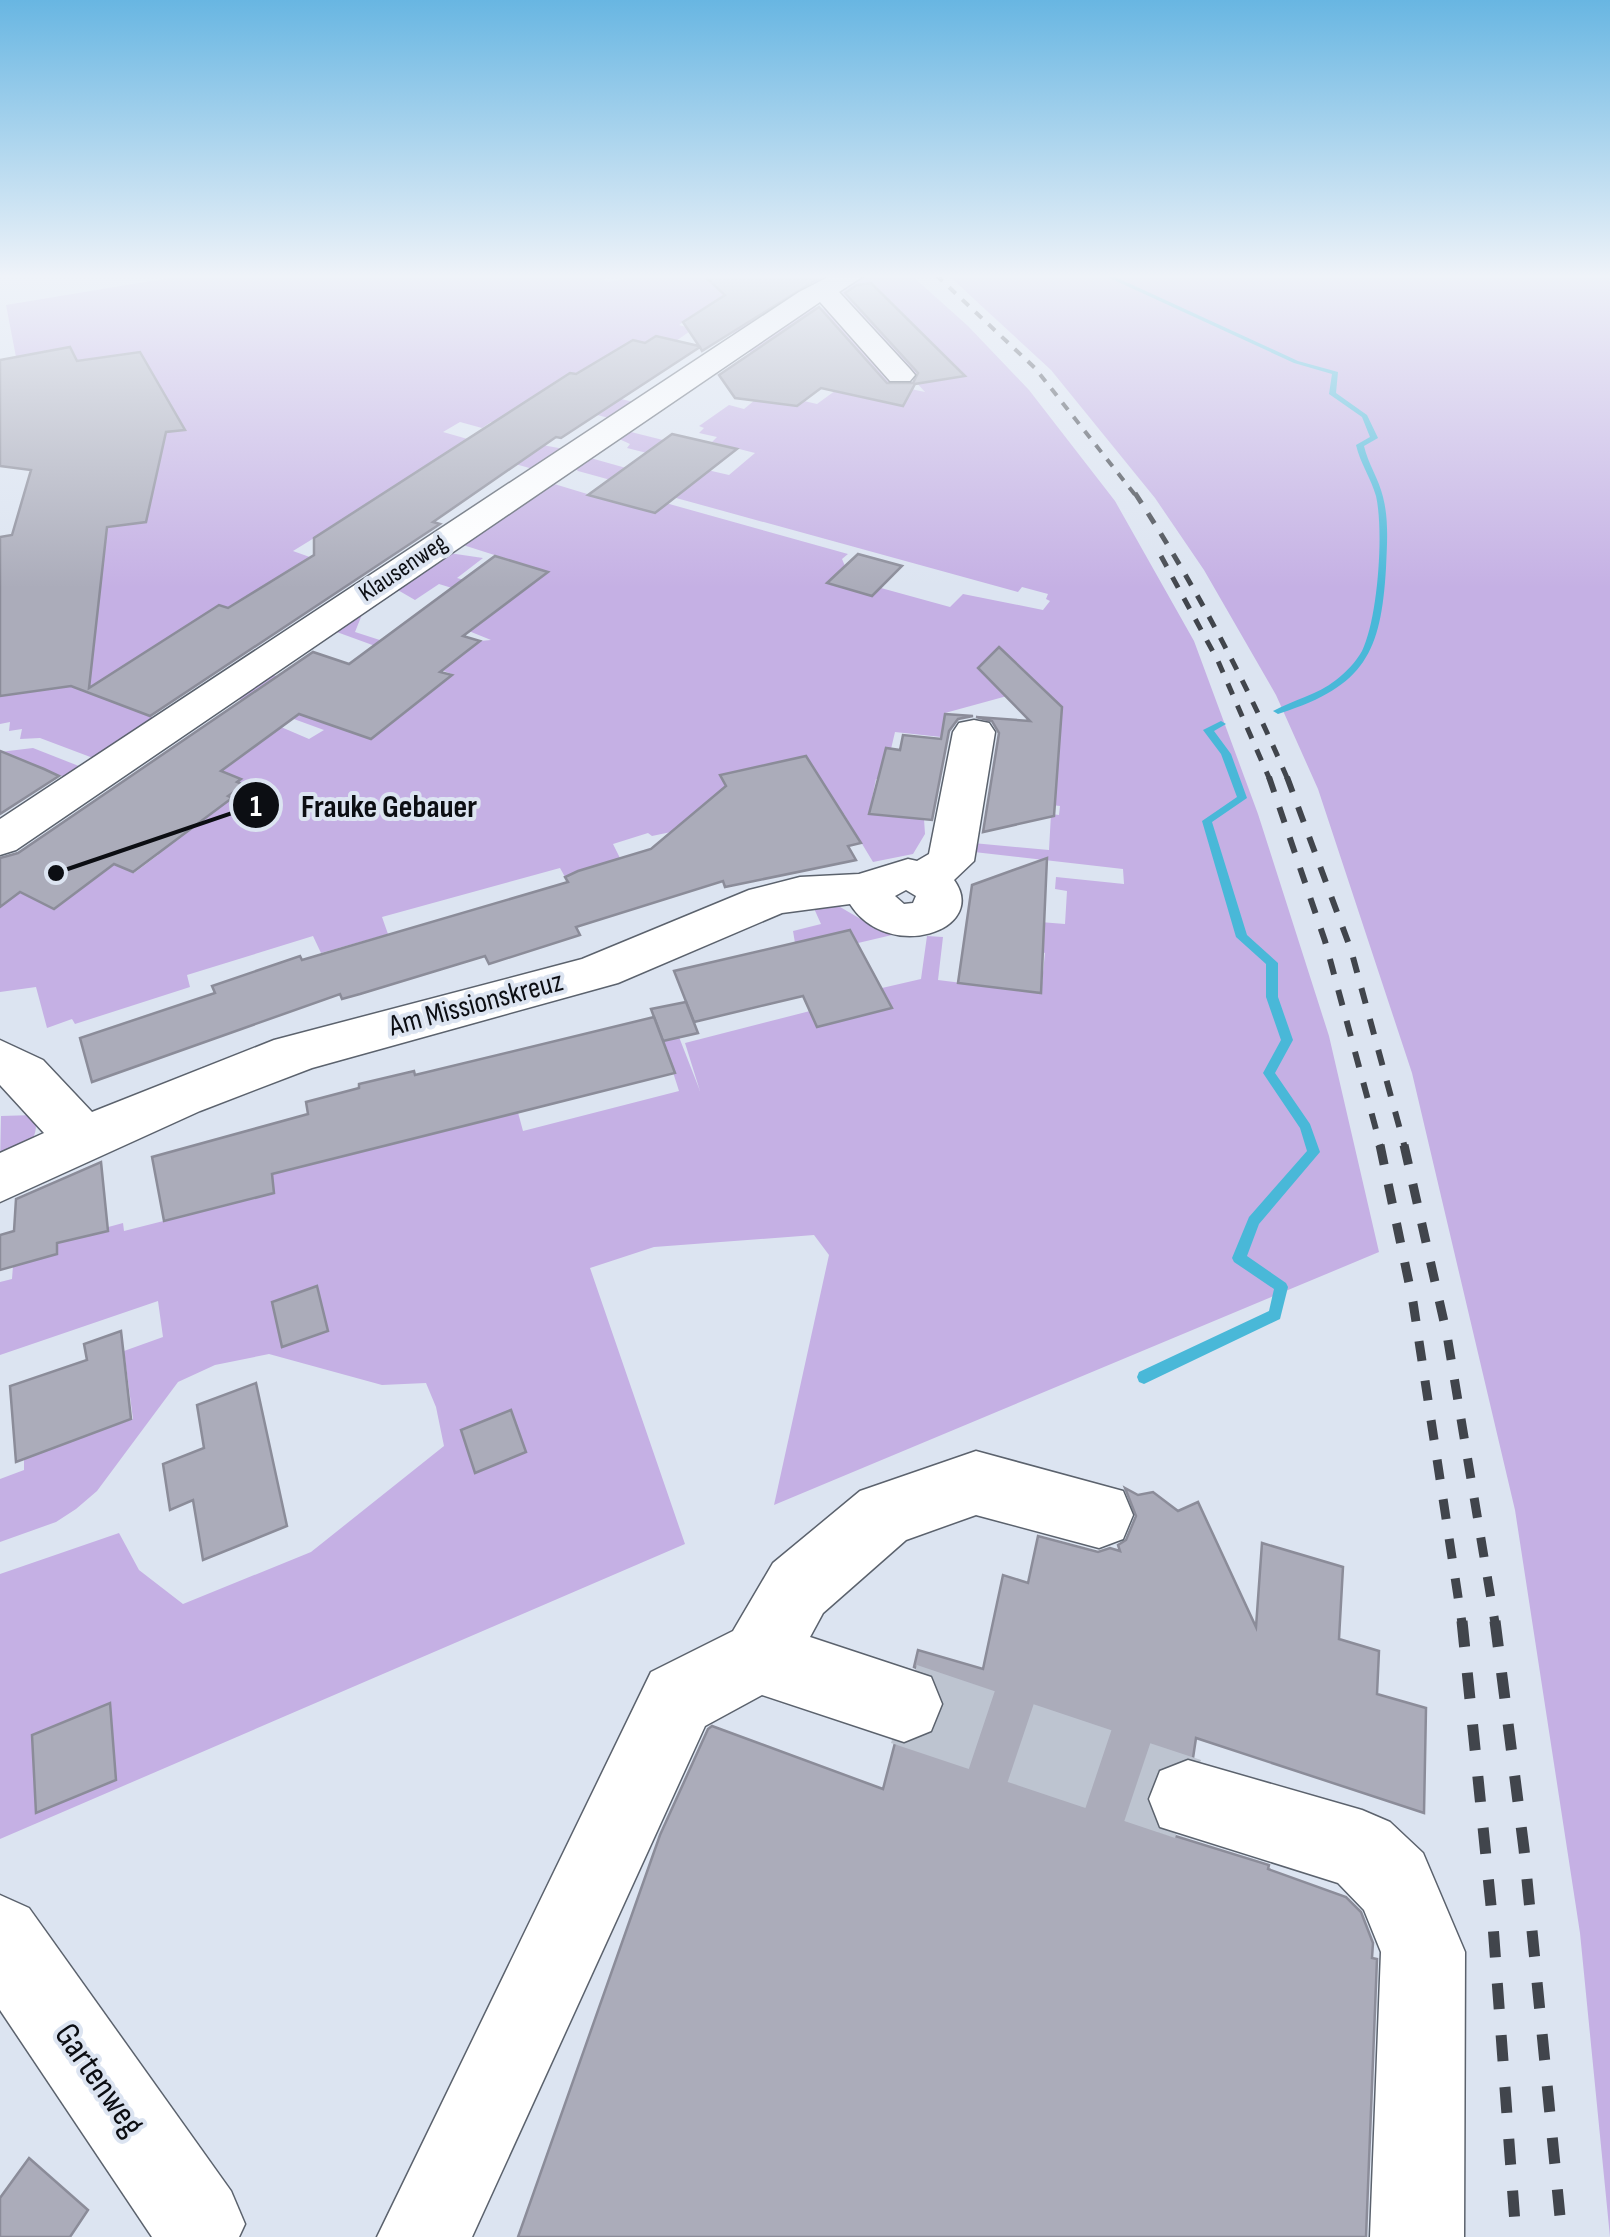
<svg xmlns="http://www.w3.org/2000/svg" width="1610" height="2237" viewBox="0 0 1610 2237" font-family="'Sofia Sans Condensed',sans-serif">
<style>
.green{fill:#c5b0e4}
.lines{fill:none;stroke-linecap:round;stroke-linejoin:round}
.stream{fill:#49b8d8;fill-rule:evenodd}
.building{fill:#abacba;stroke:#8b8c99;stroke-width:2.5}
.minor-tunnel{stroke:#bdc4d0;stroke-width:82;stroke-dasharray:82 41;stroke-linecap:butt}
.minor-casing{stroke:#5b626d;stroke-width:3}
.minor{fill:#fff;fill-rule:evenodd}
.rail-far4{stroke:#41454c;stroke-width:4;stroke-dasharray:9 9;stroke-linecap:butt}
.rail-far3{stroke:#41454c;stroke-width:5;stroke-dasharray:12 12;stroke-linecap:butt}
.rail-far2{stroke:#41454c;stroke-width:6;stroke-dasharray:16 16;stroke-linecap:butt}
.rail-far1{stroke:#41454c;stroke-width:9;stroke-dasharray:20 20;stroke-linecap:butt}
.rail{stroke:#41454c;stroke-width:11;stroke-dasharray:26 26;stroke-linecap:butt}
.labels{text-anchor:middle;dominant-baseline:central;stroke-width:8;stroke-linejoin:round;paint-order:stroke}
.far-street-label{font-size:25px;fill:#0c0e13;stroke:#dce4f1}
.street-label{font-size:30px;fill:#0c0e13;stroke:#dce4f1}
.near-street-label{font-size:35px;fill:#0c0e13;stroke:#dce4f1}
.leader{fill:none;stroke:#0c0e13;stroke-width:4}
.callout-dot{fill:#0c0e13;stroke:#dce4f1;stroke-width:4}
.mark-label{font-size:30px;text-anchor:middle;font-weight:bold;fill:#fff}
.callout-label{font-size:32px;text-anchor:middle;font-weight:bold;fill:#0c0e13;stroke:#dce4f1;stroke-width:8;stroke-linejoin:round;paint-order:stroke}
</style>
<rect width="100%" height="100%" fill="#dce4f1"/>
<g class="green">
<path d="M187,275H599L607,282L643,275H720L705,279L715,287L778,285L793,297L734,334L696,313L679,325L693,329L676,341L656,336L645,343L633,340L588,368L556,382L633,402L609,418L550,403L522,430L491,422L482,428L460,422L443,432L499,448L537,444L564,449L533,469L497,459L319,535L293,551L318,560L104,698L160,720L101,761L40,738L20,739L22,729L9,731L10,722L0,724V634L159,466C164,441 152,373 140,352L37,369L74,356L70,347L16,357L6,305Z"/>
<path d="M863,275H911L968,326L1029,390L1115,501L1194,641L1258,814L1329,1036L1379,1252L774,1505L829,1255L814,1235L654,1247L590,1268L685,1544L0,1839V1574L119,1533L139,1570L183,1604L311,1552L444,1446L436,1407L426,1383L382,1385L269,1354L215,1365L178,1382L97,1491L76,1509L56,1522L0,1542V1479L24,1470V1459L133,1419L124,1351L163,1337L158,1301L0,1355V1282L12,1279L13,1266L57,1254V1243L101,1233V1229L123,1223L124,1231L274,1193L270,1150L294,1169L498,1118L509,1079L523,1131L679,1091L663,1041L679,1037L700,1091L685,1043L810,1011L818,1027L892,1008L882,988L921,979L927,936L943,937L938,980L1041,993L1045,953L1037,951L1040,922L1065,924L1067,891L1055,889L1056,877L1124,884L1123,869L974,852L973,843L1049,850L1051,814L1059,815L1060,806L1013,801L1061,713L1017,708L1014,704L1047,695L1040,687L945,713L941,737L895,732L891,749L895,780L876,779L869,813L924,819L925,834L913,854L873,862L844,814L684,849L671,832L652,836L648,833L613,844L620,858L565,877L560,868L382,917L388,934L321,953L313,936L187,975L190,987L75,1024L72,1019L47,1028L36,987L0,992V907L20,892L54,908L112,863L134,873L158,855L95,827L184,813L202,820L243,785L237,782L240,778L221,771L281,727L309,739L324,730L236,698L270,674L305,686L289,710L371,739L452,674L334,631L363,612L355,632L451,663L480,641L491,640L454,625L478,596L439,584L415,600L396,589L449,553L483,558L457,578L517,595L547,572L460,544L551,483L617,503L630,493L848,554L842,559L845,566L827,583L872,596L881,588L950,607L963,594L1043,610L1050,601L1046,599L1048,594L1022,587L1018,592L578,471L573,466L587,457L626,468L647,486L679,495L699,479L655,455L627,448L630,444L617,438L627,431L695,448L703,469L729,475L755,453L712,442L717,437L699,433L704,428L699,426L729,405L744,409L761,395L799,404L804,401L817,404L854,377L742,350L808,306L825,309L892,385L925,392L835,293Z"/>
<path d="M948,275H1610V2237L1580,1933L1515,1510L1412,1073L1318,789L1276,695L1204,570L1155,498L1051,370Z"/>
<path d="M33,748L89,770L74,781L0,752Z"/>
<path d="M812,904H835L876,928L910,936L892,935L858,943L848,930L795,943L793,931L821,924Z"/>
<path d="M34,1115C43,1142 19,1152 0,1166L1,1116Z"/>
</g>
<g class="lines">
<g class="stream">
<path d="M1103,275H1111L1298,361L1338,372L1336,393L1367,415L1378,438L1364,446C1368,464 1379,479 1383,497C1389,520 1387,545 1386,568C1381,652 1365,686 1281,713L1278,714L1273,711C1293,700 1317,695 1336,680C1346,672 1356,662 1362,651C1378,619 1384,531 1376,496C1371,478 1360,463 1356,445L1370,437L1362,417L1329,394L1332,374L1294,363Z"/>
<path d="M1221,721L1226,724L1214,731L1231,754L1247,798L1212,822L1247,935L1278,963V997L1293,1040L1275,1073L1310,1124L1320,1152L1259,1224L1247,1256L1286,1283L1288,1287L1280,1319L1144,1384L1139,1382L1137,1377L1139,1372L1269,1311L1274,1289L1234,1262L1232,1258L1249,1217L1307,1151L1300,1128L1263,1073L1281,1040L1266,997V964L1236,937L1202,821L1237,797L1221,754L1203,730Z"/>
</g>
</g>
<g class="building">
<path d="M703,275H824L702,351L700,347L561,438L556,437L433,522L440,524L150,716L71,686L0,696V537L12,535L31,470L0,466V360L70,347L77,361L140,352L185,430L166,432L146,522L107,527L89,688L219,605L228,608L314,555V538L570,373L576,374L633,340L645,343L656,336L699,346L683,322L725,295Z"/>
<path d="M871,283L965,376L915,384L903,406L821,388L797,406L735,398L719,375L819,307L887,383H913L918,373L845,293L857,285Z"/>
<path d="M672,434L737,449L655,513L588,495Z"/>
<path d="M858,554L902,566L872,596L827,583Z"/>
<path d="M495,556L548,572L463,636L480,641L440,672L452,675L371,739L299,714L221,771L241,779L237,782L244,785L228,796L232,798L133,872L114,864L54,909L20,892L0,907V858L18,853L313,652L349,664Z"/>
<path d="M999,647L1062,707L1054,816L983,832L999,733L992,721L976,717L1030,721L978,668Z"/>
<path d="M945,714L973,716L958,719L949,731L932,820L869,814L886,748L900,750L903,735L941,739Z"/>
<path d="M0,751L44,769L59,776L0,814Z"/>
<path d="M806,756L861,843L848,846L856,860L725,887L723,881L576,927L580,935L489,964L485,956L360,994L342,999L340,994L92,1082L80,1038L215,993L212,986L300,956L302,960L568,882L565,877L578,871L651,849L726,786L720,775Z"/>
<path d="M1047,858L1041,993L958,983L972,885Z"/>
<path d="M850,930L892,1008L817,1027L803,996L694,1022L674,971Z"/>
<path d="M686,1002L698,1033L663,1041L651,1009Z"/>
<path d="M654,1017L675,1073L272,1174L274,1193L164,1221L152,1157L308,1114L306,1102L359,1088V1084L414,1071L415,1075Z"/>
<path d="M101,1162L108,1231L57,1243V1254L0,1270V1235L14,1231L16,1199Z"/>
<path d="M317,1286L328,1331L282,1347L272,1302Z"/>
<path d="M121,1331L131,1419L16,1462L10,1386L87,1360L84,1344Z"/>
<path d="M256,1383L287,1526L203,1560L193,1500L170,1510L163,1464L204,1448L197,1405Z"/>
<path d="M511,1410L526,1452L475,1473L461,1430Z"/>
<path d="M1125,1488L1138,1495L1153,1492L1178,1511L1198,1502L1256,1627L1262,1543L1343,1567L1339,1639L1379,1651L1377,1694L1426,1708L1424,1813L1196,1738L1193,1758L1159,1768L1146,1798L1159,1831L1269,1865L1268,1869L1346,1897L1361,1912L1373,1943L1372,1958L1377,1959L1366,2237H518L660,1835L708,1729L712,1726L883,1789L895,1743L905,1745L932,1734L945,1705L934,1676L914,1667L918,1650L983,1669L1003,1575L1028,1583L1038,1536L1098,1552L1110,1548L1120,1551L1118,1545L1126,1540L1136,1516Z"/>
<path d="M110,1703L116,1780L36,1813L32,1735Z"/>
<path d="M29,2158L88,2210L70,2237H0V2198Z"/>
</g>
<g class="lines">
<path class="minor-tunnel" d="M904,1704L1188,1799"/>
<g class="minor-casing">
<g id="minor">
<path d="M832,275H865L839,292L910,369L915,375L910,381H890L820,302L16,850L0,855V819L799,292Z"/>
<path d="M974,720L989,723L995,732L974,861L954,880C990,930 888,964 850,904L782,913L618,983L312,1068L200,1111L0,1202V1153L44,1133L0,1085V1040L43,1060L92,1112L274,1040L582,959L749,890L800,877L859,874L908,859L917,861L929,854L953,732L959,723ZM906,890L916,896L913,903L904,904L895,896Z"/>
<path d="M976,1451L1123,1491L1133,1515L1123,1539L1099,1548L976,1515L906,1540L823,1613L810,1637L931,1677L942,1704L931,1731L904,1742L762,1695L705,1726L472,2237H377L651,1672L733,1631L773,1563L860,1491Z"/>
<path d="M1188,1760L1362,1810L1390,1822L1423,1853L1465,1952L1464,2237H1370L1381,1952L1364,1910L1338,1883L1160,1827L1149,1799L1160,1771Z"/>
<path d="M0,1895L29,1908L231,2191L245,2224L239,2237H152L0,2010Z"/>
</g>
</g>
<use href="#minor" class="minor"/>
<path class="rail-far4" d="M936,275L1035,368L1136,496"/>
<g class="rail-far3">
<path d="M1135,493C1195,585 1245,679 1288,780"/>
<path d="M1161,556L1218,661L1270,780"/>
</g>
<g class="rail-far2">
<path d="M1269,777L1325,941L1381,1148"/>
<path d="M1287,777L1351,950L1405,1148"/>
</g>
<g class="rail-far1">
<path d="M1380,1145L1413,1302L1462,1623"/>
<path d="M1404,1145L1447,1335L1495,1623"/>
</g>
<g class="rail">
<path d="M1462,1621L1493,1925L1516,2237"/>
<path d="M1495,1621L1524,1849L1562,2237"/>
</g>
</g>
<linearGradient id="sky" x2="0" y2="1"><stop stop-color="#68b6e2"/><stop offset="0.47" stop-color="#eff3f9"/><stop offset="1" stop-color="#eff3f9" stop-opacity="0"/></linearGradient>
<rect width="1610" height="588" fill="url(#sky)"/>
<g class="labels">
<g class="far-street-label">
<text transform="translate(403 568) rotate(-34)">Klausenweg</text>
</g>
<g class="street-label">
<text transform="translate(476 1004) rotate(-15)">Am Missionskreuz</text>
</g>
<g class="near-street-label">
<text transform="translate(99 2080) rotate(55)">Gartenweg</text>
</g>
</g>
<path class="leader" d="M56 873L256 805"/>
<g class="callout-dot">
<circle cx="56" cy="873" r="10"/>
<circle cx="256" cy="805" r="25"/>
</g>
<g class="mark-label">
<text x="256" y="816">1</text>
</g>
<g class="callout-label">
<text x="389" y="817">Frauke Gebauer</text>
</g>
</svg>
